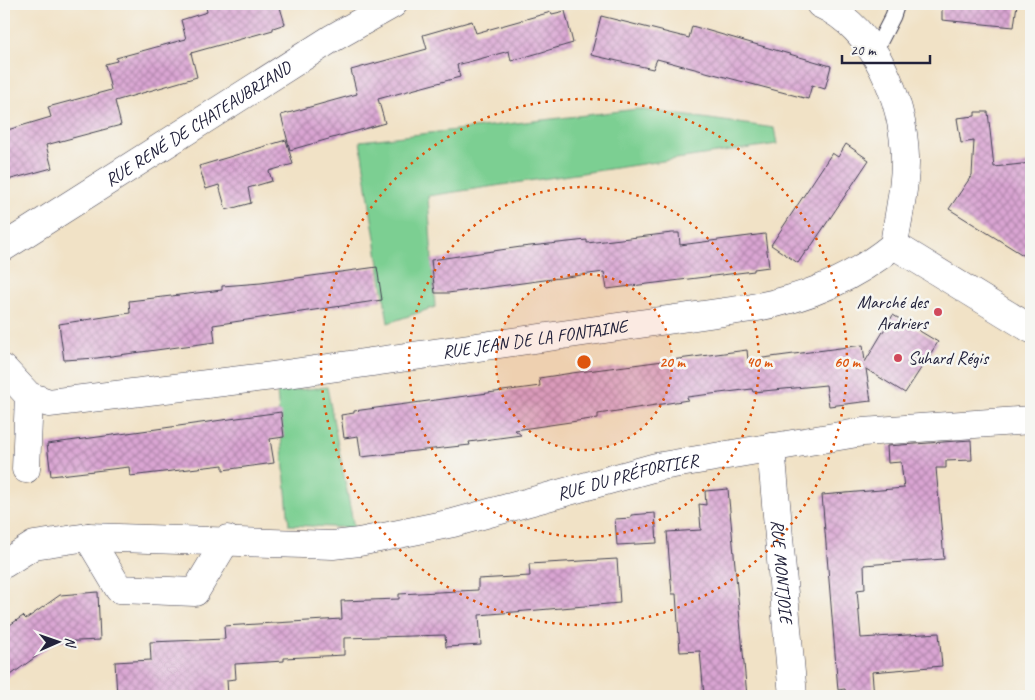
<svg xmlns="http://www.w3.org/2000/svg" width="1035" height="700" viewBox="0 0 1035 700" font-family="Caveat,sans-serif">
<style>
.park{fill:#7ccf92;stroke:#4f7866}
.building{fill:url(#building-cross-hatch)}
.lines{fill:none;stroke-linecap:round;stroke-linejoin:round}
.service-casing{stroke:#413f50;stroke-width:17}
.minor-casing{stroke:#413f50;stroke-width:29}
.service{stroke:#fff;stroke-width:15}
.minor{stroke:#fff;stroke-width:28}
.ring{fill:none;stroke:#de560e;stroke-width:2.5;stroke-dasharray:2.5 5}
.poi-dot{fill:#d1495b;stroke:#f6f6f2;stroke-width:2}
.labels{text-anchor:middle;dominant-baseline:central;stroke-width:5;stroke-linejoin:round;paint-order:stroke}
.street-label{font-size:18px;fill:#22223b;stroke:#f6f6f2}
.poi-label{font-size:18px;fill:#22223b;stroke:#f6f6f2;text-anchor:end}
.centre{fill:#de560e;stroke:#f6f6f2;stroke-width:2.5}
.ring-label{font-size:15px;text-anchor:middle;font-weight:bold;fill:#de560e;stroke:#f6f6f2;stroke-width:5;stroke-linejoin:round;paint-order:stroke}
</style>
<defs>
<pattern id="building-cross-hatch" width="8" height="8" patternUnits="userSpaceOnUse" patternTransform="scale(1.25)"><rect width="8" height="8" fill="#daa5d3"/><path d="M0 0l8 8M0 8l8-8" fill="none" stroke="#b086ac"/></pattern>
</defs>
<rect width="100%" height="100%" fill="#f6f6f2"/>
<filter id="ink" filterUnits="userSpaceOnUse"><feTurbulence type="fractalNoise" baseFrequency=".02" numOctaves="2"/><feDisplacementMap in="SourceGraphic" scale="10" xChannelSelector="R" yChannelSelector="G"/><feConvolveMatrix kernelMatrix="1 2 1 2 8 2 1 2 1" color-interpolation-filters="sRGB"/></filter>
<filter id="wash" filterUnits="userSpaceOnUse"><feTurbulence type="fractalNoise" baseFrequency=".0096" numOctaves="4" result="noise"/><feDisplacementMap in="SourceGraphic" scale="20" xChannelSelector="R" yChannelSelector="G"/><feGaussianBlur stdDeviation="1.12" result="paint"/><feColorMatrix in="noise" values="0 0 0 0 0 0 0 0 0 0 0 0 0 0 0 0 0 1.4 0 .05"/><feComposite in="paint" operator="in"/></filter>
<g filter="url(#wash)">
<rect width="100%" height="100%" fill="#f1e2c6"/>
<g class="park">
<path d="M638,109L774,128L777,144L428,196L435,307L388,323L360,141Z"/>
<path d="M327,387L354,528L289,525L277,392Z"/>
</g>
<g id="blocks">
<g class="building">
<path d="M218,4H279L285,24L273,28V30L191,53L197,77L115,101L121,125L46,145L52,168L4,181V131L51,117L48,107L111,90L105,64L117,61L116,58L186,39L181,20L207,12L206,7Z"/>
<path d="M942,4H1017L1014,27L942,20Z"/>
<path d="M565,11L573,43L511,61L509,51L457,65L460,77L378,99L385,123L290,150L281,115L357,94L351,70L427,49L423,35L472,21L476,33L551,12L552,14Z"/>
<path d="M601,16L689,38L692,26L831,66L825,89L812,85L808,99L657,59L653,69L591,55Z"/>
<path d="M975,112H988L994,167L1031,163V260L949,209L972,175L974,141L961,143L957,118L975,116Z"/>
<path d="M286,140L293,164L269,171L272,181L248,188L251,203L226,210L219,185L206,189L199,166Z"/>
<path d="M846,144L869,160L808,251H806L798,263L771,245L832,153L838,157Z"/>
<path d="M672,233H679L680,245L765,234L769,267L754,269V271L607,289L604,272L448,293H435L431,260L521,247L587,240V243Z"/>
<path d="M377,267L382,300L213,325L215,342L97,358L64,360L59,324L130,313L129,301L222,290V286L261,283Z"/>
<path d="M893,315L938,342L905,393L866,369L871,401L829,406L826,385L753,392L752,389L687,397L688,400L598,414V418L515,430L521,435L469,442L470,445L361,457L358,436L344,438L341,415L354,413V411L540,386L539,378L572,373L747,350L748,360L863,345L865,362Z"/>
<path d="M281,412L284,437L270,439L274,463L223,470V465L130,476L129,467L51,476L47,444Z"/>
<path d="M971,440L972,460L946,461V468H936L944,559L864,565L865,589L857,590L861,638L939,633L942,666L872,672L874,696H846L845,689L838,690L822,495L904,488L901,462L888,463L887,446Z"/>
<path d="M728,489L747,696H704L700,651L680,652L676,594H672L667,532L701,530L699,504L706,505L705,491Z"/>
<path d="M655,513L657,543L617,545L615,519L631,518V515Z"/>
<path d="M617,559L620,603L479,615L481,645L446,647L445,635L344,638V655L284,658V661L235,664L236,679L227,680L228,696H191L190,693L117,696L115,662L151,660L150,642L225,639L224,626L342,619L341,601L399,599V594L478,590V579L530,576L529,564Z"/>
<path d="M98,592L100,640L56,642L4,680V629L23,616L26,619L60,595Z"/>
</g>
</g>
</g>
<g filter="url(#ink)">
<use href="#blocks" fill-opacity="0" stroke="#413f50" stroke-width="1"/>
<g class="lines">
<g class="service-casing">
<path id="service" d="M874,53L893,16L897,4"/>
</g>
<g class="minor-casing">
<g id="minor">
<path d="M894,245L1031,329"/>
<path id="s1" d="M4,247L331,39L393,4"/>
<path id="s2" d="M4,369L29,396L49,403L273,376L752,308C804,299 854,278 894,245C898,216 906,185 905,157C903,100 876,29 820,4"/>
<path id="s3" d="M771,447L793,696"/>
<path d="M26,469L29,396"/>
<path d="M88,537L119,589L195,592L227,539"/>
<path id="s4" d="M4,564L34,545L88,537L333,545L359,542L453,523L656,467L863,432L1031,420"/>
</g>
</g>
<use href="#service" class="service"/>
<use href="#minor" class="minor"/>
</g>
</g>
<circle cx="584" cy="362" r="88" fill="#de560e" fill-opacity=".12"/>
<g class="ring">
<circle cx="584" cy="362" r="88"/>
<circle cx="584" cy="362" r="175"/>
<circle cx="584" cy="362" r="263"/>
</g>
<g class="poi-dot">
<circle cx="938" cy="312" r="5"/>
<circle cx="898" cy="358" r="5"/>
</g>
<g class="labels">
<g class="street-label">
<text stroke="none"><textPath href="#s1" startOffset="230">RUE RENÉ DE CHATEAUBRIAND</textPath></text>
<text stroke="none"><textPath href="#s2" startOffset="548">RUE JEAN DE LA FONTAINE</textPath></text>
<text stroke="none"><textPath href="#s4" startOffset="638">RUE DU PRÉFORTIER</textPath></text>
<text stroke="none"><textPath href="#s3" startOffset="125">RUE MONTJOIE</textPath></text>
</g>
<g class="poi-label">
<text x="928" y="302">Marché des<tspan x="928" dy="21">Ardriers</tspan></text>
<text x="908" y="358" text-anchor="start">Suhard Régis</text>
</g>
</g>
<circle cx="584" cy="362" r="8" class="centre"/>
<g class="ring-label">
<text x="672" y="367">20 m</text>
<text x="759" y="367">40 m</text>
<text x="847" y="367">60 m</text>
</g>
<rect width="1035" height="700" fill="none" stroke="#f6f6f2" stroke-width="20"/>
<g transform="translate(58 642) rotate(88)" stroke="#f6f6f2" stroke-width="4" paint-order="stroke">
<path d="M0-4L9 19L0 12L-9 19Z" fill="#22223b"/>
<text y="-8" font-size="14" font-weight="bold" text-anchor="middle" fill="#22223b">N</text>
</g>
<path d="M842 55v8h88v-8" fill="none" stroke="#22223b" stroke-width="2.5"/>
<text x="850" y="55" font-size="15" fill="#22223b" stroke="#f6f6f2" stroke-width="4" paint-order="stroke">20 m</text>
</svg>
